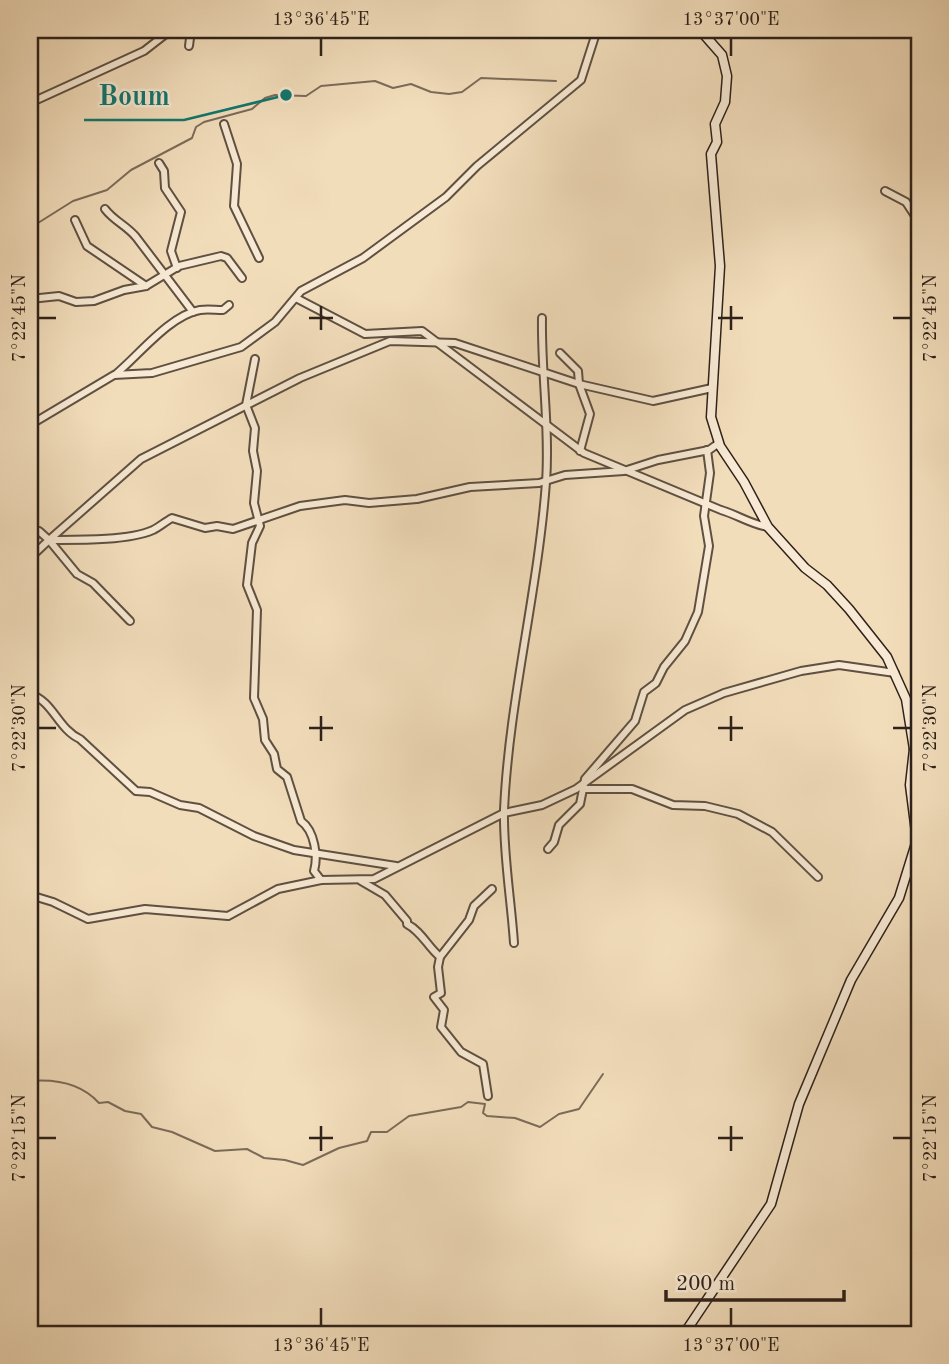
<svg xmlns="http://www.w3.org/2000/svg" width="949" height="1364" viewBox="0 0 949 1364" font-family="'Old Standard TT',serif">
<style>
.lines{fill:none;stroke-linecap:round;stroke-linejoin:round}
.stream{stroke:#7b6b5a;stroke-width:2}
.street-casing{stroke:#5f5042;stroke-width:10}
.secondary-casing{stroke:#2e211a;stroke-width:11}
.street{stroke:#f7e9d3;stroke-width:6}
.secondary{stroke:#f7e9d3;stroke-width:8}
.ticks{fill:none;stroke:#2e211a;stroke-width:2.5}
.leader{fill:none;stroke:#0f766e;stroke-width:2.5}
.callout-dot{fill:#0f766e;stroke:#f7e9d3;stroke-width:2.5}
.callout-label{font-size:28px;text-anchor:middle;font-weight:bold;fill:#0f766e;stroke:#f7e9d3;stroke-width:5;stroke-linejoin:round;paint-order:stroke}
.neatline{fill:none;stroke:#2e211a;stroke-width:2.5}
.ticks-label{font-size:18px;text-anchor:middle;fill:#2e211a}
</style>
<rect width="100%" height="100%" fill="#f2ddbb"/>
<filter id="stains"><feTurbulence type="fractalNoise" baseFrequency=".00286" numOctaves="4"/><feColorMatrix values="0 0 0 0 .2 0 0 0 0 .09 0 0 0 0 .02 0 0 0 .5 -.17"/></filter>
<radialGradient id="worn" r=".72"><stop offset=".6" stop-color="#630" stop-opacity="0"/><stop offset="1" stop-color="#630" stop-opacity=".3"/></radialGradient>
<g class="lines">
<g class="stream">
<path d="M30,228L73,201L107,190L131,170L192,138L196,127L204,122L252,109L265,98L275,95L306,96L321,86L375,81L393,88L411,84L431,92L449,94L462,92L481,78L556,81"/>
<path d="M30,1081C54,1079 80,1082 99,1103L108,1102L125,1111L141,1114L152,1127L172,1132L215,1151L247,1149L264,1158L285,1160L303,1165L339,1148L367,1141L371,1132H387L409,1116L461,1107L468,1102L485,1104L483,1113L487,1116L515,1118L540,1127L559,1114L579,1109L603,1074"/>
</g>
<g class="street-casing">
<g id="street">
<path d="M189,46L191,30"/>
<path d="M30,103L144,51L171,30"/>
<path d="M224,124L237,164L234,206L259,258"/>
<path d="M159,163L164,171L165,188L181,212L171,251L177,268"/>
<path d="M885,191L906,202L919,222"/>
<path d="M105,209C114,221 126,225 136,237L193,312"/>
<path d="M75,220L87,246L146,286"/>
<path d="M296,298L365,334L422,331L584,453L721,510C738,515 750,524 768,527"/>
<path d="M30,299L59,296L76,302L94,301L124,290L146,286L179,266L221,256L227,258L242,278"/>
<path d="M560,353L578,371L579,384L590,414L580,451"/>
<path d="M255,359L246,405L255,428L253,451L257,471L254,503L260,526L252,543L247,585L257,610L254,698L263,719L265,740L274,754L277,769L287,777L301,821C315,831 318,857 314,871L321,880"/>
<path d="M116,374C139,355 170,315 200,310C207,309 215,310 223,310L229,305"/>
<path d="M712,388L653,401L579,384L455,343L390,341L300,378L141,459L49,540C77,540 128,541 153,530C159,527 165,522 172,518L205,528L217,526L233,529L300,506L345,500L369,503L417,499L470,487L539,483L565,475L624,471L658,460L709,450L719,443"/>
<path d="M30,425L114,375L152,373L241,347L275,322L301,291L363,258L446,197L477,166L581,80L597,30"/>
<path d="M49,540L77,574L93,583L130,621"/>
<path d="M30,542L39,531L49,540L32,556L30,567"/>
<path d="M30,694C53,701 58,729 80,739L136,791L150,792L180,805L199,808L254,836L294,850L396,866"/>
<path d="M584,789H632L673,805L705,806L738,814L772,832L818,877"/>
<path d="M548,849L554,842L559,825L580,804L585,779L635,721L644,692L656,683L664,667L685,641L698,612L709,546L704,516L710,473L707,450"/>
<path d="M361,881L385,895L407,921V924C422,932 427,946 440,957L438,967L441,993L434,997L444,1010L441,1027L461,1052L483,1064L488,1096"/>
<path d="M30,895L53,902L88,919L145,909L228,916L278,889L321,880L374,879L504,813L542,805L576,789L685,710L724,693L801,671L839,665L895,673"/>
<path d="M514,943C511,899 503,853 504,810C509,700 538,592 546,482C550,428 541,373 542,318"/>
<path d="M440,957L469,920L474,906L492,889"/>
<path d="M918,1334L919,1332"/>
</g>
</g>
<g class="secondary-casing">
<g id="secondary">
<path d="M700,30L722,55L727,76L725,102L715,124L717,142L711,154L720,266L711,417L720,446L744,482L768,527L805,568L827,585L849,609L887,657L906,699L914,749"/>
<path d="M684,1334L771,1204L799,1104L851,980L899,898L917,840L910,785L914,749L919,735"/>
</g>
</g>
<use href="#street" class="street"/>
<use href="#secondary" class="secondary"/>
</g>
<path class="ticks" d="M321,38V56M731,38V56M321,306V330M731,306V330M38,318H56M309,318H333M718,318H743M893,318H911M321,716V741M731,716V741M38,728H56M309,728H333M718,728H743M893,728H911M321,1126V1151M731,1126V1151M38,1138H56M309,1138H333M718,1138H743M893,1138H911M321,1308V1326M731,1308V1326"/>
<path class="leader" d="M286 95L184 120H84"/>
<circle class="callout-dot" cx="286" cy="95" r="7"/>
<g class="callout-label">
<text x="134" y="105">Boum</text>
</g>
<rect width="949" height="1364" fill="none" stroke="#f2ddbb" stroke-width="77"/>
<path d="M666 1290v10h178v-10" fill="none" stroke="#2e211a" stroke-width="3.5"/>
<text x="676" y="1290" font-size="21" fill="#2e211a" stroke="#f7e9d3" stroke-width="5" paint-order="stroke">200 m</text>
<rect x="38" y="38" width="873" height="1288" class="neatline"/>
<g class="ticks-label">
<text x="321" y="25">13°36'45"E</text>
<text x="731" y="25">13°37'00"E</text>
<text transform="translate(19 318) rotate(-90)" y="6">7°22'45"N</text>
<text transform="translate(930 318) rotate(-90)" y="6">7°22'45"N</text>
<text transform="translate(19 728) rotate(-90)" y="6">7°22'30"N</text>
<text transform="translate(930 728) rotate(-90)" y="6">7°22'30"N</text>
<text transform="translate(19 1138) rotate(-90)" y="6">7°22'15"N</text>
<text transform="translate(930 1138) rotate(-90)" y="6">7°22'15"N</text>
<text x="321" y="1351">13°36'45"E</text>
<text x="731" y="1351">13°37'00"E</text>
</g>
<rect width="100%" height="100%" filter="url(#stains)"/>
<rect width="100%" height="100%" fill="url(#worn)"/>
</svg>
